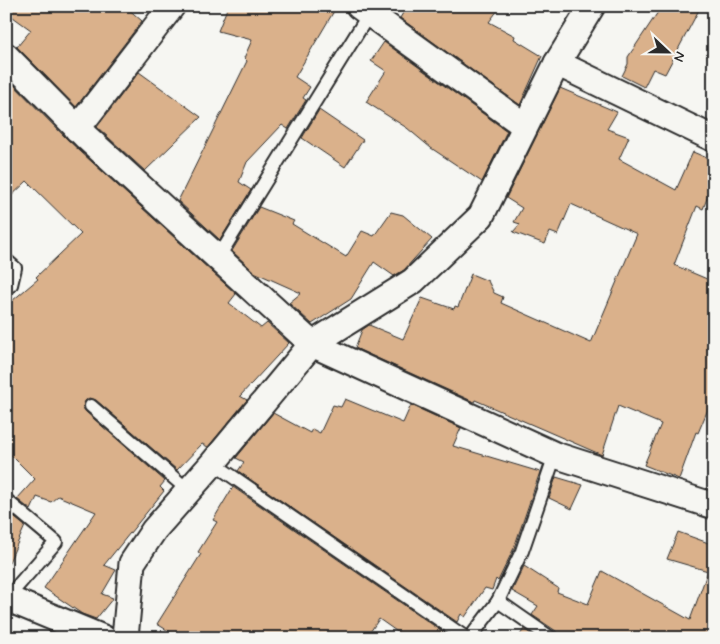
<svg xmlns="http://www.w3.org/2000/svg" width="720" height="644" viewBox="0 0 720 644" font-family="Mynerve,sans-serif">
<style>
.building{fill:#dab18b;stroke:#2b2b2b}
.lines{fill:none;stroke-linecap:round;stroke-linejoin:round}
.lane-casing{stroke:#2b2b2b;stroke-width:16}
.street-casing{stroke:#2b2b2b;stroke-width:29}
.lane{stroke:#f6f6f2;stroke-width:12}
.street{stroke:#f6f6f2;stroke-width:25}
</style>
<rect width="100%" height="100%" fill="#f6f6f2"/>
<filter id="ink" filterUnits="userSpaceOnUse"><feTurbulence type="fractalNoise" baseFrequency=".02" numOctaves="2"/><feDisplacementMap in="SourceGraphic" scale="10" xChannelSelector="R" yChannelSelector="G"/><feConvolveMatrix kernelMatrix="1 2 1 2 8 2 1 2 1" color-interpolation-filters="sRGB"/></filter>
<g filter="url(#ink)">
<g class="building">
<path d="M6,6H125L142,21L76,107L17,47L31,30L6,12Z"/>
<path d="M228,6H337L295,77L310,87L303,98L306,100L288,129L282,125L247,162L239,182L251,190L220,240L178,201L247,61L244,58L252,40L218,31Z"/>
<path d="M407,6H501L489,22L515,36L514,39L542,56L520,105L400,18Z"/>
<path d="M662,6H701L665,74L653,69L644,87L622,76L628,64V57Z"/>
<path d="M384,42L507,131L482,182L431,148L407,128L366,102L386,71L371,61Z"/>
<path d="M139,72L201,117L145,171L97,127Z"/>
<path d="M6,77L68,140L236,294L229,303L261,328L267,323L289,343L240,396L247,400L208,447L202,444L177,470L96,400L89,398L85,401L83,408L86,412L165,481L160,487L164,491L104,565L116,570L102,594L113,598L96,619L82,614L44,588L96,512L58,496L51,502L37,497L31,510L17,499L35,479L6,450V306L38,279L36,277L81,234L27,181L6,201Z"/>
<path d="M560,88L617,112L607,129L629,137L619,159L676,190L693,152L714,161V180L703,209L697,206L674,265L714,282V395L698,433L696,432L679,479L644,465L661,424L618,406L602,455L475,400L474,402L355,348L362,330L369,325L403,339L422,298L454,309L455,306L458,307L471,274L488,281L494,293L503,297L501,303L591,343L637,234L571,204L558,235L550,232L545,244L513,232L520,224L514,222L522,208L506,198Z"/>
<path d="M319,110L363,140L345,167L302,138Z"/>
<path d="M259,207L294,221L292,224L346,257L362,231L374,236L391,212L403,215L432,239L404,270L394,276L374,262L351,299L312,324L289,303L301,293L254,272L232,251Z"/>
<path d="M345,399L403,423L411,405L461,428L453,446L540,472L514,548L498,581L496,579L492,590L485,588L465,617L461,614L457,622L238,471L244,462L236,458L273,413L310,433L312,429L320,433L333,405L341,407Z"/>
<path d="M556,477L583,485L572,509L549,498Z"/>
<path d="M233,487L449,636L447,638H406L379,619L366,638H180L157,624L201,554L198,552L217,522L213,520Z"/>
<path d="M6,511L25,526L6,569Z"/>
<path d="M678,532L714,545V638H559L556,631L532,615L538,606L512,591L524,566L558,588L557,592L588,604L602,571L690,620L708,571L667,559Z"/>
<path d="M524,629L536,638H518Z"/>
</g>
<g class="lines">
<g class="lane-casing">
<g id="lane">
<path d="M218,258L369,14"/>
<path d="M6,260L15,268L11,285"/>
<path d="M91,406L189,491"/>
<path d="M213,463L466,638"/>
<path d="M6,500L56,542L7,598"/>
<path d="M498,601L551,638"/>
<path d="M470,638L498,601L522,551L555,455"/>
</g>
</g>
<g class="street-casing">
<g id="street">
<path d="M359,6L525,126"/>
<path d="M6,56L85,136L312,344L555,455L714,506"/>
<path d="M557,63L714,139"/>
<path d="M77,129L172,6"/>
<path d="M6,598L103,638"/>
<path d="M125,638L132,563L154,530L213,463L312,344L413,281L481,216L557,63L592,6"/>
</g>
</g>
<use href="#lane" class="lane"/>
<use href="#street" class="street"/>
</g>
</g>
<rect width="720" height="644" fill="none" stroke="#f6f6f2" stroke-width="25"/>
<rect x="12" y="12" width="695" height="619" fill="none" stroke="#2b2b2b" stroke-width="2" filter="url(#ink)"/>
<g transform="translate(668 52) rotate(112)" stroke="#f6f6f2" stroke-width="4" paint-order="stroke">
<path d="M0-4L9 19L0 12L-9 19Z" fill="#2b2b2b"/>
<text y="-8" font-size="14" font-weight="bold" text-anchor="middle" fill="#2b2b2b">N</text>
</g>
</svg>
